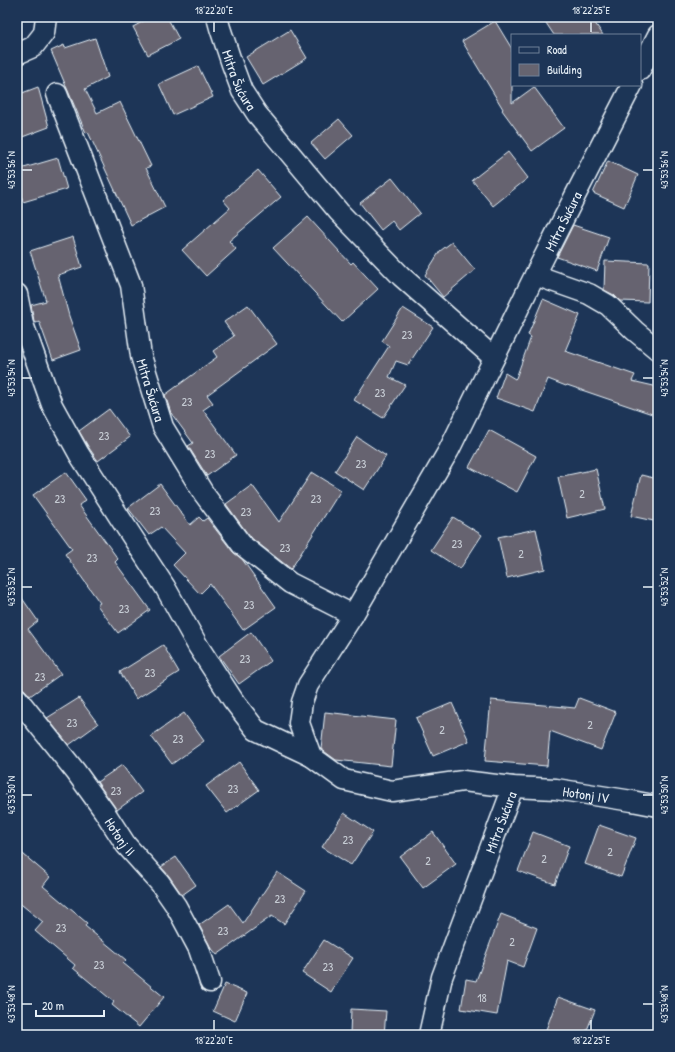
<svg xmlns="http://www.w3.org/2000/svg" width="675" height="1052" viewBox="0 0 675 1052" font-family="'Patrick Hand',sans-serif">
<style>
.building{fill:#666470;stroke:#e8f1f8}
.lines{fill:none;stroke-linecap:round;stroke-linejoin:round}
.street-casing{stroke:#e8f1f8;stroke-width:23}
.street{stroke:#1d3557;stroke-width:20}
.ticks{fill:none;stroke:#e8f1f8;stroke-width:1.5}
.labels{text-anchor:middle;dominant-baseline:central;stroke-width:3.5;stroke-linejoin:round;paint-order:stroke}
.number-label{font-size:12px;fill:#c8ced6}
.street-label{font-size:14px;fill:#e8f1f8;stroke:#1d3557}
.neatline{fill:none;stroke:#e8f1f8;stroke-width:1.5}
.ticks-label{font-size:10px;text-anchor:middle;fill:#e8f1f8}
</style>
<rect width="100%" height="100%" fill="#1d3557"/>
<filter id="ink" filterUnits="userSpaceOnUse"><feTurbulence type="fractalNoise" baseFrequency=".025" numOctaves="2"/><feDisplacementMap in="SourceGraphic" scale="8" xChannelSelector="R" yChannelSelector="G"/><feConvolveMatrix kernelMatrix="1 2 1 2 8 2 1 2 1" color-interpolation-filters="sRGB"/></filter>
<g filter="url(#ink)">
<g class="building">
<path d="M151,17H167L179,39L148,55L133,27Z"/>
<path d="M542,17H591L603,35H554Z"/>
<path d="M495,21L512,49V103L534,87L564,128L532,151L502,110L503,109L462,41Z"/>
<path d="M290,30L307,58L263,85L246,57Z"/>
<path d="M95,38L108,77L85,89L97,113L120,102L151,166L146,168L165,207L131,225L88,132L86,133L51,51L64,45L65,48Z"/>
<path d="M198,66L213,97L173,115L159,84Z"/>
<path d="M38,87L49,127L17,139V95Z"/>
<path d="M339,119L353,135L325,159L311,143Z"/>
<path d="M508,152L528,178L493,206L472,180Z"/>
<path d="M58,158L67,189L23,202L17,181V170Z"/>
<path d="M608,161L638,175L624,207L593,193Z"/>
<path d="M258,170L281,197L229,241L236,249L206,276L182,250L230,208L223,200Z"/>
<path d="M392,178L420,213L399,230L392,221L381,230L360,203Z"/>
<path d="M308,217L351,264L353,262L378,289L342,322L273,248Z"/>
<path d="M573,225L609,237L597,271L557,257Z"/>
<path d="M73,237L82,267L58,275L69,316L81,350L53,360L39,321L35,323L34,321L31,305L46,301L30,251Z"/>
<path d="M452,242L475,270L443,297L425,275L440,251Z"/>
<path d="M605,261L649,263L648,302L620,301L614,295L604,290Z"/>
<path d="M543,299L580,315L565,351L635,375L632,381L658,387V416L567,385L566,386L548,379L535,412L496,398L505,373L515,379L516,378L531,337L528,335Z"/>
<path d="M248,305L277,344L207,395L213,403L203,410L236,455L207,476L188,446L193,443L171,413L165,395L217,357L213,351L234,336L224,322Z"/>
<path d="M403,308L433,327L408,365L396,361L389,377L405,385L383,418L354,400L389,346L382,341Z"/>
<path d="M109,409L130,437L98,461L89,448L79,431Z"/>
<path d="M489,430L536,456L517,492L469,467Z"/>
<path d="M357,437L386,456L364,490L335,471Z"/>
<path d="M596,469L605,509L567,518L558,477Z"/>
<path d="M66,472L86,500L79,505L118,559L115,562L150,610L118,633L97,605L100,603L65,554L72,549L33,495Z"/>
<path d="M312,472L341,490L291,569L250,537L226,504L252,485L279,522Z"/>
<path d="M641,475L658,479V522L631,516Z"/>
<path d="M160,484L190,525L199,517L203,521L207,518L233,552L242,559L276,607L243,630L210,584L200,594L173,565L185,553L161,527L149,535L128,508Z"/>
<path d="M453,517L482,535L460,569L431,550Z"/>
<path d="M536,529L545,569L507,578L498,537Z"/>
<path d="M17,591L38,621L28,629L61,674L30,696L26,691L21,687L17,682Z"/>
<path d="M251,632L271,661L239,684L219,656Z"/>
<path d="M163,645L179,672L136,699L120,672Z"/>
<path d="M79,698L98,724L69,745L47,718Z"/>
<path d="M579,698L616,712L601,750L550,731L547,766L485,761L491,700L575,708Z"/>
<path d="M452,703L469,741L433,756L416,718Z"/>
<path d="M325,712L396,720L391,766L336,760L321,749Z"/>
<path d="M184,713L204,741L172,764L151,736Z"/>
<path d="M239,762L259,790L227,813L206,786Z"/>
<path d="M122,765L142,792L117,810L97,782Z"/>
<path d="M344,813L373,832L351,865L322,847Z"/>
<path d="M599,825L636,838L621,877L585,864Z"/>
<path d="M433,832L456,864L423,888L400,857Z"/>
<path d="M533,832L569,846L555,884L518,871Z"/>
<path d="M17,849L50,877L43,886L87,923L85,926L126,960L123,963L164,997L139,1027L112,1005L114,1002L73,968L75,965L35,931L43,922L17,901Z"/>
<path d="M176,857L196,885L182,895L169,876L161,867Z"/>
<path d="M277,872L306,891L284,924L272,916L217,955L210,946L199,925L229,904L243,923Z"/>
<path d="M501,914L537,928L523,967L507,961L497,1015L461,1009L466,979L476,981Z"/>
<path d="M324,940L353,958L331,992L302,973Z"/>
<path d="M225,984L247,993L235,1021L213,1011Z"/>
<path d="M558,997L595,1010L585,1035H544Z"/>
<path d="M351,1009L386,1011L384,1035H350Z"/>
</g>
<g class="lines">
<g class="street-casing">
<g id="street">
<path id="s1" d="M217,17L220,28L232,64L242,91L257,114L339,212L401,276L494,358"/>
<path d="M17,54L33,47L44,33L46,17"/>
<path d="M640,70L658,35"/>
<path id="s2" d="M57,94L131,285L141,356L163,427L204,494L242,545L290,583L353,615"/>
<path d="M535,275L589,294L608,305L635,331L658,350"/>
<path id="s3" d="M17,294L23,324L52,405L79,454L120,518L165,587L198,646L233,700L256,730L311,756L344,780L392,791L463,781L513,787L556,789L632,801L658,806"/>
<path id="s4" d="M17,698L76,772L104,811L126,845L160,883L176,906L199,949L210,982"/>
<path id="s5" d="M311,756L299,723L302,702L308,685L353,615L449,450L535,275L576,194L632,85"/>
<path id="s6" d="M429,1035L442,977L513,787"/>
</g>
</g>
<use href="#street" class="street"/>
</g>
</g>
<path class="ticks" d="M214,22V32M591,22V32M22,170H32M643,170H653M22,378H32M643,378H653M22,587H32M643,587H653M22,795H32M643,795H653M22,1004H32M643,1004H653M214,1020V1030M591,1020V1030"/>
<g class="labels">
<g class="number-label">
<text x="407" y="334">23</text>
<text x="380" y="392">23</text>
<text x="187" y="401">23</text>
<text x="104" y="435">23</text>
<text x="210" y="453">23</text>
<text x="361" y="463">23</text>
<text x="582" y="493">2</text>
<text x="60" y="498">23</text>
<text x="316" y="498">23</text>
<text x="155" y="510">23</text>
<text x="246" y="511">23</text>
<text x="457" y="543">23</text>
<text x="285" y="547">23</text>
<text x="521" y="553">2</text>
<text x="92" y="557">23</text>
<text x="249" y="604">23</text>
<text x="124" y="608">23</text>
<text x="245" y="658">23</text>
<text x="150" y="672">23</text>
<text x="40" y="676">23</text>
<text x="72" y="722">23</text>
<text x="590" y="724">2</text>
<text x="442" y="729">2</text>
<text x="178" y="738">23</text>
<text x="233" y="788">23</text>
<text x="116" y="790">23</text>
<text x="348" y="839">23</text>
<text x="610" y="851">2</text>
<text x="544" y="858">2</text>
<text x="428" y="860">2</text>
<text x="280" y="898">23</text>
<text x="61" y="927">23</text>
<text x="223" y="930">23</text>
<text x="512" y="941">2</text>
<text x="99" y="964">23</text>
<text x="328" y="966">23</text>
<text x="482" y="997">18</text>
</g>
<g class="street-label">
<text stroke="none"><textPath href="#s1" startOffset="67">Mitra Šućura</textPath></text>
<text stroke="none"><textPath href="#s5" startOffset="604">Mitra Šućura</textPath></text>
<text stroke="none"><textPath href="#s2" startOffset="312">Mitra Šućura</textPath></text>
<text stroke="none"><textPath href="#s3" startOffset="847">Hotonj IV</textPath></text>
<text stroke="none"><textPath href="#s6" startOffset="225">Mitra Šućura</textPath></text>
<text stroke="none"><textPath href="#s4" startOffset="173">Hotonj II</textPath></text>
</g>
</g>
<rect width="675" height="1052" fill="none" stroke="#1d3557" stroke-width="44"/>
<rect x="511" y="34" width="130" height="52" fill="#1d3557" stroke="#6e8097"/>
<rect x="519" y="47" width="20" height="6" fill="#1d3557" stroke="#6e8097"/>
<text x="547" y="54" font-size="12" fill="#e8f1f8">Road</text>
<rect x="519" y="64" width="20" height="12" fill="#666470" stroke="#6e8097"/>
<text x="547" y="74" font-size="12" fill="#e8f1f8">Building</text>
<path d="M36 1010v6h68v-6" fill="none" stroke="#e8f1f8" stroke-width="2"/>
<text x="42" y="1010" font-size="12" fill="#e8f1f8" stroke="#1d3557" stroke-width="3" paint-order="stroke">20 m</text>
<rect x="22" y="22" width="631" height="1008" class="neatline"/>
<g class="ticks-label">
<text x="214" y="14">18°22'20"E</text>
<text x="591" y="14">18°22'25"E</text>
<text transform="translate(11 170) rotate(-90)" y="4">43°53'56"N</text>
<text transform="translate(664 170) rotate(-90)" y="4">43°53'56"N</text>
<text transform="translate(11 378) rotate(-90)" y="4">43°53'54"N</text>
<text transform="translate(664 378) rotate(-90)" y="4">43°53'54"N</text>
<text transform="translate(11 587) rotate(-90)" y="4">43°53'52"N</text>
<text transform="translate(664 587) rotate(-90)" y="4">43°53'52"N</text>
<text transform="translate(11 795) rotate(-90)" y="4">43°53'50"N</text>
<text transform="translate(664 795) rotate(-90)" y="4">43°53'50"N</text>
<text transform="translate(11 1004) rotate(-90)" y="4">43°53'48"N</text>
<text transform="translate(664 1004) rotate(-90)" y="4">43°53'48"N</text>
<text x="214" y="1044">18°22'20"E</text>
<text x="591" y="1044">18°22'25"E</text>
</g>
</svg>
